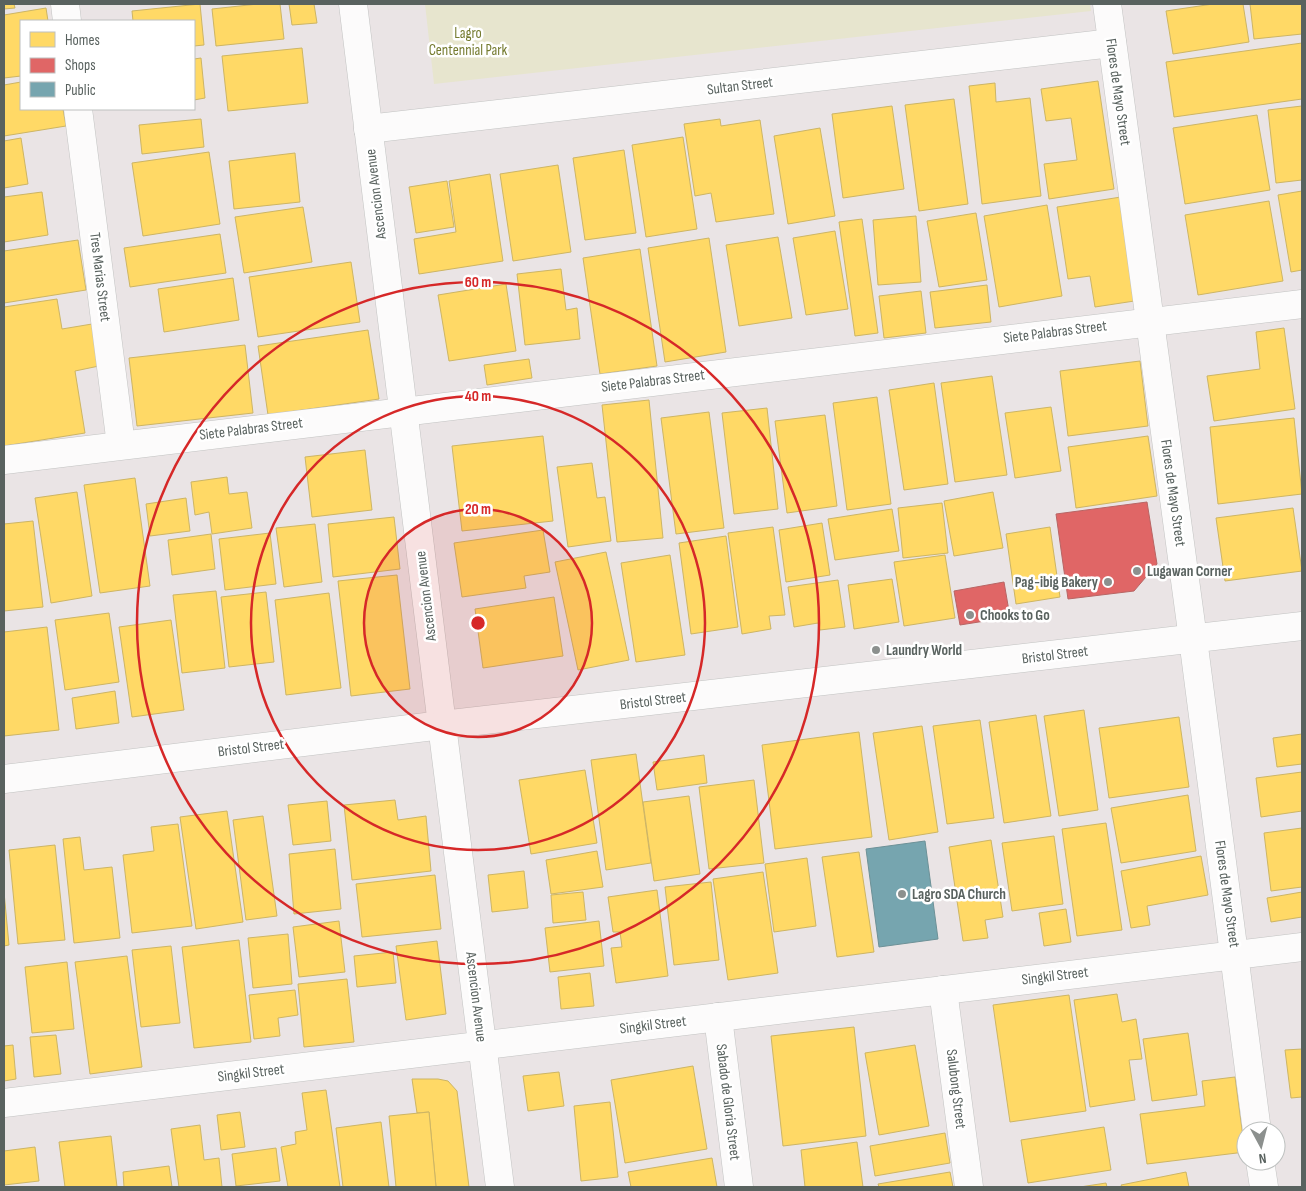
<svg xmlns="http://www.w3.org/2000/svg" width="1306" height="1191" viewBox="0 0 1306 1191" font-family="'Sofia Sans Condensed',sans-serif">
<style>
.green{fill:#e7e5ce}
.homes{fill:#ffd966;stroke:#cdb564}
.shops{fill:#e06666;stroke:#b86564}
.public{fill:#76a5af;stroke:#6d9197}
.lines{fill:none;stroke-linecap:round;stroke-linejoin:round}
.minor-casing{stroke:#c2c3c2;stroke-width:29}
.tertiary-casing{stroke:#c2c3c2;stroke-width:29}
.minor{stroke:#fcfbfb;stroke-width:28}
.tertiary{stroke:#fcfbfb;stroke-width:28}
.ring{fill:none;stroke:#d62828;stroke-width:2.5}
.poi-dot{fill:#8c908e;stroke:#fff;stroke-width:2}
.labels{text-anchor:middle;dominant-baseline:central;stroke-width:5;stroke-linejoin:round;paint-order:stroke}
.park-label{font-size:15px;fill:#757b30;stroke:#fff}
.street-label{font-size:15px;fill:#59625f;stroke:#fff}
.poi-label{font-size:15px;font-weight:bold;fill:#59625f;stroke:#fff;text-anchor:start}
.centre{fill:#d62828;stroke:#fff;stroke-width:2.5}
.ring-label{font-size:15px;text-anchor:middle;font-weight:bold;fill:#d62828;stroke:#fff;stroke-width:5;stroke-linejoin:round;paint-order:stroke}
</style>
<rect width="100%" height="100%" fill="#eae4e5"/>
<path class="green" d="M425,4H1090L1091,11L434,84Z"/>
<g class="homes">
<path d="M4,4H14L15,8L4,9Z"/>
<path d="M200,4L204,45L194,46V21H133L132,11Z"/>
<path d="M258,4H280L284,39L216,46L212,9Z"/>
<path d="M289,4H314L317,23L292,25Z"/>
<path d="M1213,4H1243L1249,42L1173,54L1166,11Z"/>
<path d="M1250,4H1302V34L1254,39Z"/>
<path d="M46,8L48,21H21V76L4,78V15Z"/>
<path d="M1302,43V99L1174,117L1166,62Z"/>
<path d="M302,48L308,103L228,111L222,56Z"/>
<path d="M201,58L205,98L194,100V59Z"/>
<path d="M1098,81L1114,189L1049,199L1044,164L1077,160L1071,118L1046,121L1041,89Z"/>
<path d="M21,82V109H63L66,126L4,136V85Z"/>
<path d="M995,83L996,102L1030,98L1041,196L982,204L969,86Z"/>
<path d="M954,99L968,204L919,211L905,105Z"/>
<path d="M892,106L904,189L843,198L832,114Z"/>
<path d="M1302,106V180L1276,183L1268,110Z"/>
<path d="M1257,115L1270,190L1185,204L1173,128Z"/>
<path d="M201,119L204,147L142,154L139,125Z"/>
<path d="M720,119L721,126L760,120L774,214L716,222L711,193L695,196L684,124Z"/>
<path d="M820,128L835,216L788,224L774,136Z"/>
<path d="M683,137L697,229L646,237L632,145Z"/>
<path d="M21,138L28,184L4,188V141Z"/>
<path d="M624,150L636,233L585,240L573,158Z"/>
<path d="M209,152L220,224L143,236L132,163Z"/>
<path d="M295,153L300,202L234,209L229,161Z"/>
<path d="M558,165L571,252L513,261L500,174Z"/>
<path d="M490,174L503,261L419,274L414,239L456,232L449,181Z"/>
<path d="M447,181L454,227L416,233L409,187Z"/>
<path d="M1302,191V270L1291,272L1278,195Z"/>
<path d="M42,192L48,235L4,242V197Z"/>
<path d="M1121,197L1141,300L1095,307L1090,276L1068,279L1057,207Z"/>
<path d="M1269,201L1283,281L1198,295L1185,215Z"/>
<path d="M1047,205L1062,296L999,307L984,216Z"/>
<path d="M303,207L312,262L244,273L235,217Z"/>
<path d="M976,213L987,280L939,287L927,221Z"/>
<path d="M916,216L921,282L878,285L873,220Z"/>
<path d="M862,219L878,333L855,336L839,222Z"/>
<path d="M835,231L848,309L806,315L793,238Z"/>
<path d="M220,234L226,273L130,287L124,248Z"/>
<path d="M778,237L792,318L739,326L726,245Z"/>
<path d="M709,238L726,352L665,362L648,248Z"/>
<path d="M78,240L86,290L4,303V251Z"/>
<path d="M640,249L657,366L600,374L583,258Z"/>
<path d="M351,262L360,322L258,337L249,277Z"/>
<path d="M561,269L566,310L577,308L580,339L525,345L517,274Z"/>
<path d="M233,278L239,320L164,332L158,289Z"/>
<path d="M506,284L516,351L449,361L438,295Z"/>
<path d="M987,285L991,322L935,328L930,292Z"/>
<path d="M921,291L926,333L884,338L879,296Z"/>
<path d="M57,299L62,329L92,324L99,366L75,371L85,433L4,446V307Z"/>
<path d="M1284,328L1295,409L1214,421L1207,376L1260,369L1256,332Z"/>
<path d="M368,330L379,399L268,415L258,346Z"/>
<path d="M245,345L253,413L137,426L129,358Z"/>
<path d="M529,359L532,378L487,385L484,365Z"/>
<path d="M1140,361L1148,426L1068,436L1060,371Z"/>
<path d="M992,376L1007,475L955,482L941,383Z"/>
<path d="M934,383L948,484L904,490L889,390Z"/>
<path d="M877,397L891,504L847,510L833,403Z"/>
<path d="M649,400L663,538L617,542L602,405Z"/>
<path d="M1051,407L1061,471L1015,478L1005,413Z"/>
<path d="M767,408L778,509L734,514L722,413Z"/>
<path d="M709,412L724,528L676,534L661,418Z"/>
<path d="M825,415L837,506L787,513L775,421Z"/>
<path d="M1294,418L1302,494L1218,504L1210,427Z"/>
<path d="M543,436L553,521L462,531L452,446Z"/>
<path d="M1148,436L1157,496L1076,508L1068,447Z"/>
<path d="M365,450L372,510L312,517L305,457Z"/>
<path d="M592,463L597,498L605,497L611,541L568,547L557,467Z"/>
<path d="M227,477L229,494L247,492L252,528L212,534L209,512L195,515L191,482Z"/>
<path d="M135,478L150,586L100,593L84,485Z"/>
<path d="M77,492L92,596L51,603L35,498Z"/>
<path d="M993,492L1003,548L954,556L944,501Z"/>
<path d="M186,498L190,531L150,536L146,504Z"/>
<path d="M942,503L948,553L903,558L898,508Z"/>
<path d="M1293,508L1302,571L1225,581L1216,518Z"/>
<path d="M892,509L899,551L835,560L828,519Z"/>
<path d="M394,517L400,569L333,577L328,524Z"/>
<path d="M33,521L43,607L4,611V524Z"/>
<path d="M822,523L830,575L786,582L779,530Z"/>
<path d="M315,524L322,582L284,587L276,528Z"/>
<path d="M773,527L785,615L769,616L771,629L742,634L728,533Z"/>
<path d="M1050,527L1060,597L1016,604L1006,534Z"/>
<path d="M543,530L550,572L524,576L526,588L462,597L454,543Z"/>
<path d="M270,533L276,584L225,590L219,539Z"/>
<path d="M211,534L215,569L172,575L168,540Z"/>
<path d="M726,536L738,627L691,634L679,543Z"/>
<path d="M606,552L629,660L578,670L555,562Z"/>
<path d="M670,555L685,655L636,662L621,563Z"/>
<path d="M945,555L955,618L904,626L894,562Z"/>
<path d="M397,575L410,689L351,696L338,581Z"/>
<path d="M892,579L899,622L854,629L848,585Z"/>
<path d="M838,580L845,627L820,630L818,623L794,627L788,587Z"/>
<path d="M216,591L225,668L182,673L173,595Z"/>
<path d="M266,592L274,662L229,667L221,597Z"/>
<path d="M329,593L341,688L286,695L275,600Z"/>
<path d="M554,597L563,656L483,668L475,609Z"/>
<path d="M109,613L119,682L65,690L55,620Z"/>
<path d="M171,620L184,710L132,717L119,627Z"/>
<path d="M47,627L59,730L4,736V632Z"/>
<path d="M115,691L119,723L76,729L72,698Z"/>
<path d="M1084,710L1098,810L1059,816L1044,716Z"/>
<path d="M1036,715L1051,816L1004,823L989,722Z"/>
<path d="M1179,717L1189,787L1109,798L1099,728Z"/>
<path d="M980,720L994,818L947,824L933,726Z"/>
<path d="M922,726L938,832L889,840L873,733Z"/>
<path d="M859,732L872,837L775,849L762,745Z"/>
<path d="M1302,734V764L1277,767L1273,738Z"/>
<path d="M636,754L651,863L606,870L591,760Z"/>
<path d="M704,755L707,783L657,790L653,762Z"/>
<path d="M585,770L597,843L531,854L519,780Z"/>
<path d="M1302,772V811L1261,817L1256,778Z"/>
<path d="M754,780L764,863L709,869L699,787Z"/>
<path d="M1188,795L1196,851L1121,863L1111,808Z"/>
<path d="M689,796L700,874L654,881L643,802Z"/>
<path d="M395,800L398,820L426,816L431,871L352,880L344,805Z"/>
<path d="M327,801L331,841L293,845L288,805Z"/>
<path d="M227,811L243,922L196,929L180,817Z"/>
<path d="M263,816L277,916L246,920L233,820Z"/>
<path d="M1106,823L1122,930L1077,936L1062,829Z"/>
<path d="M178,824L192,926L132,933L123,855L154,851L151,827Z"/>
<path d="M1302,828V887L1271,891L1264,833Z"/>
<path d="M1054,836L1063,904L1012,911L1002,843Z"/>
<path d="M80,837L84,870L112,867L120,938L74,943L63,839Z"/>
<path d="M991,840L1003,917L985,920L988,938L963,941L949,847Z"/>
<path d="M55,845L65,940L18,944L9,850Z"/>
<path d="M335,849L341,909L294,914L289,854Z"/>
<path d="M597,851L603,887L551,894L546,860Z"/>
<path d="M859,852L874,952L837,957L822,857Z"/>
<path d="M1201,856L1208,895L1147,906L1150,925L1131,928L1121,871Z"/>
<path d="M807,858L816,926L774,932L765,864Z"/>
<path d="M524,871L528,908L492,912L488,875Z"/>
<path d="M763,872L778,973L728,980L713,879Z"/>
<path d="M435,875L441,929L362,937L356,884Z"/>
<path d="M711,882L719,960L674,965L665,887Z"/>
<path d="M657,890L668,976L616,983L611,948L622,947L620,932H613L608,897Z"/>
<path d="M4,892L9,945L4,946Z"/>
<path d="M583,892L586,920L553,923L551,895Z"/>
<path d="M1302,892V917L1271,922L1267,898Z"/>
<path d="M1066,909L1071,942L1044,946L1039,913Z"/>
<path d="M339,921L345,972L299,977L293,927Z"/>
<path d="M599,921L604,966L550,972L545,928Z"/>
<path d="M288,934L292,984L253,988L248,938Z"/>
<path d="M239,940L251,1042L194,1048L182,947Z"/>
<path d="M437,941L446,1014L406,1020L396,946Z"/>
<path d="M171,946L180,1023L141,1027L132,950Z"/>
<path d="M393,952L396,983L357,987L354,956Z"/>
<path d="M127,956L142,1067L90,1074L75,962Z"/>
<path d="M67,962L74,1029L32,1033L25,967Z"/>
<path d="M590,973L594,1006L561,1009L558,977Z"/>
<path d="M347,979L354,1042L304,1047L298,984Z"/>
<path d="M295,990L298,1015L278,1018L280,1036L254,1039L249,995Z"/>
<path d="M1117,994L1122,1022L1136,1019L1142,1059L1129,1060L1135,1100L1090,1107L1074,1000Z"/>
<path d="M1069,995L1086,1111L1010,1122L993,1005Z"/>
<path d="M854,1027L866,1136L783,1146L771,1036Z"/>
<path d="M1188,1033L1197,1095L1152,1101L1143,1039Z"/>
<path d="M56,1035L61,1074L34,1077L30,1037Z"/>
<path d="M13,1045L16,1079L4,1081V1046Z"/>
<path d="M915,1045L929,1126L879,1135L865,1053Z"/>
<path d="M1302,1049V1097L1291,1098L1285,1050Z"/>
<path d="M693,1066L707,1149L625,1163L611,1080Z"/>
<path d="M559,1072L564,1106L528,1111L523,1076Z"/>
<path d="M1235,1077L1245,1152L1147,1164L1140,1114L1205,1106L1202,1081Z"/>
<path d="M412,1079H438L448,1081L457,1091L469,1187H436L429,1112L417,1113Z"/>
<path d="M326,1090L340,1187H288L281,1147L296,1144L295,1132L307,1130L302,1093Z"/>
<path d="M610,1102L618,1177L581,1181L574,1106Z"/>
<path d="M240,1112L245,1147L221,1150L217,1115Z"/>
<path d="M429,1112L436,1187H396L389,1116Z"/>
<path d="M381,1122L389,1187H343L336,1128Z"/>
<path d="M200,1125L204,1160L219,1158L222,1187H179L171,1129Z"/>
<path d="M1104,1127L1111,1170L1028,1183L1021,1140Z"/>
<path d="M945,1133L950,1163L875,1176L870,1146Z"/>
<path d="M111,1136L117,1187H65L59,1142Z"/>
<path d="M857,1142L863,1187H805L801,1150Z"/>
<path d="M35,1147L39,1181L4,1185V1151Z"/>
<path d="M276,1148L280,1181L236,1186L232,1154Z"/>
<path d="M712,1158L717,1187H631L628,1172Z"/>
<path d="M169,1166L172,1187H124L123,1172Z"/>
<path d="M950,1172L953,1187H879L878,1184Z"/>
<path d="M1186,1172L1189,1187H1122L1121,1185Z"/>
<path d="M1106,1183L1107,1187H1080Z"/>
</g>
<g class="shops">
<path d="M1147,502L1157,564L1134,591L1068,599L1056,514Z"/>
<path d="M1004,582L1010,617L960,625L954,591Z"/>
</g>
<path class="public" d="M925,841L938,939L879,947L866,849Z"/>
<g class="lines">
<g class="minor-casing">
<g id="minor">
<path d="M65,4L67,21"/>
<path d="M1107,4L1193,639"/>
<path d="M78,109L121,445"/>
<path d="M368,129L1112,43"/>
<path d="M4,460L1302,304"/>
<path d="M4,779L442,725L353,4"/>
<path d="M943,990L969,1187"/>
<path d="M718,1017L739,1187"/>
<path d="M4,1103L1302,947"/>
</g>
</g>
<g class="tertiary-casing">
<g id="tertiary">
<path d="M1193,639L1257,1131"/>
<path d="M1260,1161L1264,1187"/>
<path d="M500,1187L442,725L1302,626"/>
</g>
</g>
<use href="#minor" class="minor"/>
<use href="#tertiary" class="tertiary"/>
</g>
<circle cx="478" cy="623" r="114" fill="#d62828" fill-opacity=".12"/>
<g class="ring">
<circle cx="478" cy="623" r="114"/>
<circle cx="478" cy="623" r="227"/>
<circle cx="478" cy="623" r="341"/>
</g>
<g class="poi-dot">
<circle cx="1137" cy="571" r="5"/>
<circle cx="1108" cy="582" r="5"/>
<circle cx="970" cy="615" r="5"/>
<circle cx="876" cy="650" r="5"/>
<circle cx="902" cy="894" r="5"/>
</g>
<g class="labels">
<g class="park-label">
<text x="468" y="33">Lagro<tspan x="468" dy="17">Centennial Park</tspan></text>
</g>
<g class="street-label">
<text transform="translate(740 86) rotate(-7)">Sultan Street</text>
<text transform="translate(1118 92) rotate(82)">Flores de Mayo Street</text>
<text transform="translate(376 194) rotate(-97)">Ascencion Avenue</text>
<text transform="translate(100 277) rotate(83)">Tres Marias Street</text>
<text transform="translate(1055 332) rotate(-7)">Siete Palabras Street</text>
<text transform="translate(653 381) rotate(-7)">Siete Palabras Street</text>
<text transform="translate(251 429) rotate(-7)">Siete Palabras Street</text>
<text transform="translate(1173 493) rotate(82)">Flores de Mayo Street</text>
<text transform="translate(426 596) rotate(-97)">Ascencion Avenue</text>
<text transform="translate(1055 655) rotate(-7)">Bristol Street</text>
<text transform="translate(653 701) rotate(-7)">Bristol Street</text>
<text transform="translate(251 748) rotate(-7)">Bristol Street</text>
<text transform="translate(1227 894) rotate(82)">Flores de Mayo Street</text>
<text transform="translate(1055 976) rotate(-7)">Singkil Street</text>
<text transform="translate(476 997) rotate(83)">Ascencion Avenue</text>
<text transform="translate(653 1025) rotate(-7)">Singkil Street</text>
<text transform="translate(251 1073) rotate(-7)">Singkil Street</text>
<text transform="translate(956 1089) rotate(83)">Salubong Street</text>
<text transform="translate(728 1102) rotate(83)">Sabado de Gloria Street</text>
</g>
<g class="poi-label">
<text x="1147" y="571">Lugawan Corner</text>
<text x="1098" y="582" text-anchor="end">Pag-ibig Bakery</text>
<text x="980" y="615">Chooks to Go</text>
<text x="886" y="650">Laundry World</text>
<text x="912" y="894">Lagro SDA Church</text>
</g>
</g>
<circle cx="478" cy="623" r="8" class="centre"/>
<g class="ring-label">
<text x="478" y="287">60 m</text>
<text x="478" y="401">40 m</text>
<text x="478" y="514">20 m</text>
</g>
<rect width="1306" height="1191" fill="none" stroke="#59625f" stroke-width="10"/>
<rect x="20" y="20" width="175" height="90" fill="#ffffff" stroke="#bdc0bf"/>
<rect x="30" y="32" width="25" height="15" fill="#ffd966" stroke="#bdc0bf"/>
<text x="65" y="45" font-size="15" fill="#59625f">Homes</text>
<rect x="30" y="58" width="25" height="15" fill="#e06666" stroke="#bdc0bf"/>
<text x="65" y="70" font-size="15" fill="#59625f">Shops</text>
<rect x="30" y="82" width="25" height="15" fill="#76a5af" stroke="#bdc0bf"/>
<text x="65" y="95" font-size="15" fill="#59625f">Public</text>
<g transform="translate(1261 1146) rotate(173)"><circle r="24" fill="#ffffff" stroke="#bdc0bf"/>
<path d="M0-4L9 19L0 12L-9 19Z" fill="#8c908e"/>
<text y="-8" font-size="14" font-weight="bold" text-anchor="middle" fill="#59625f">N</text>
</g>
</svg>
